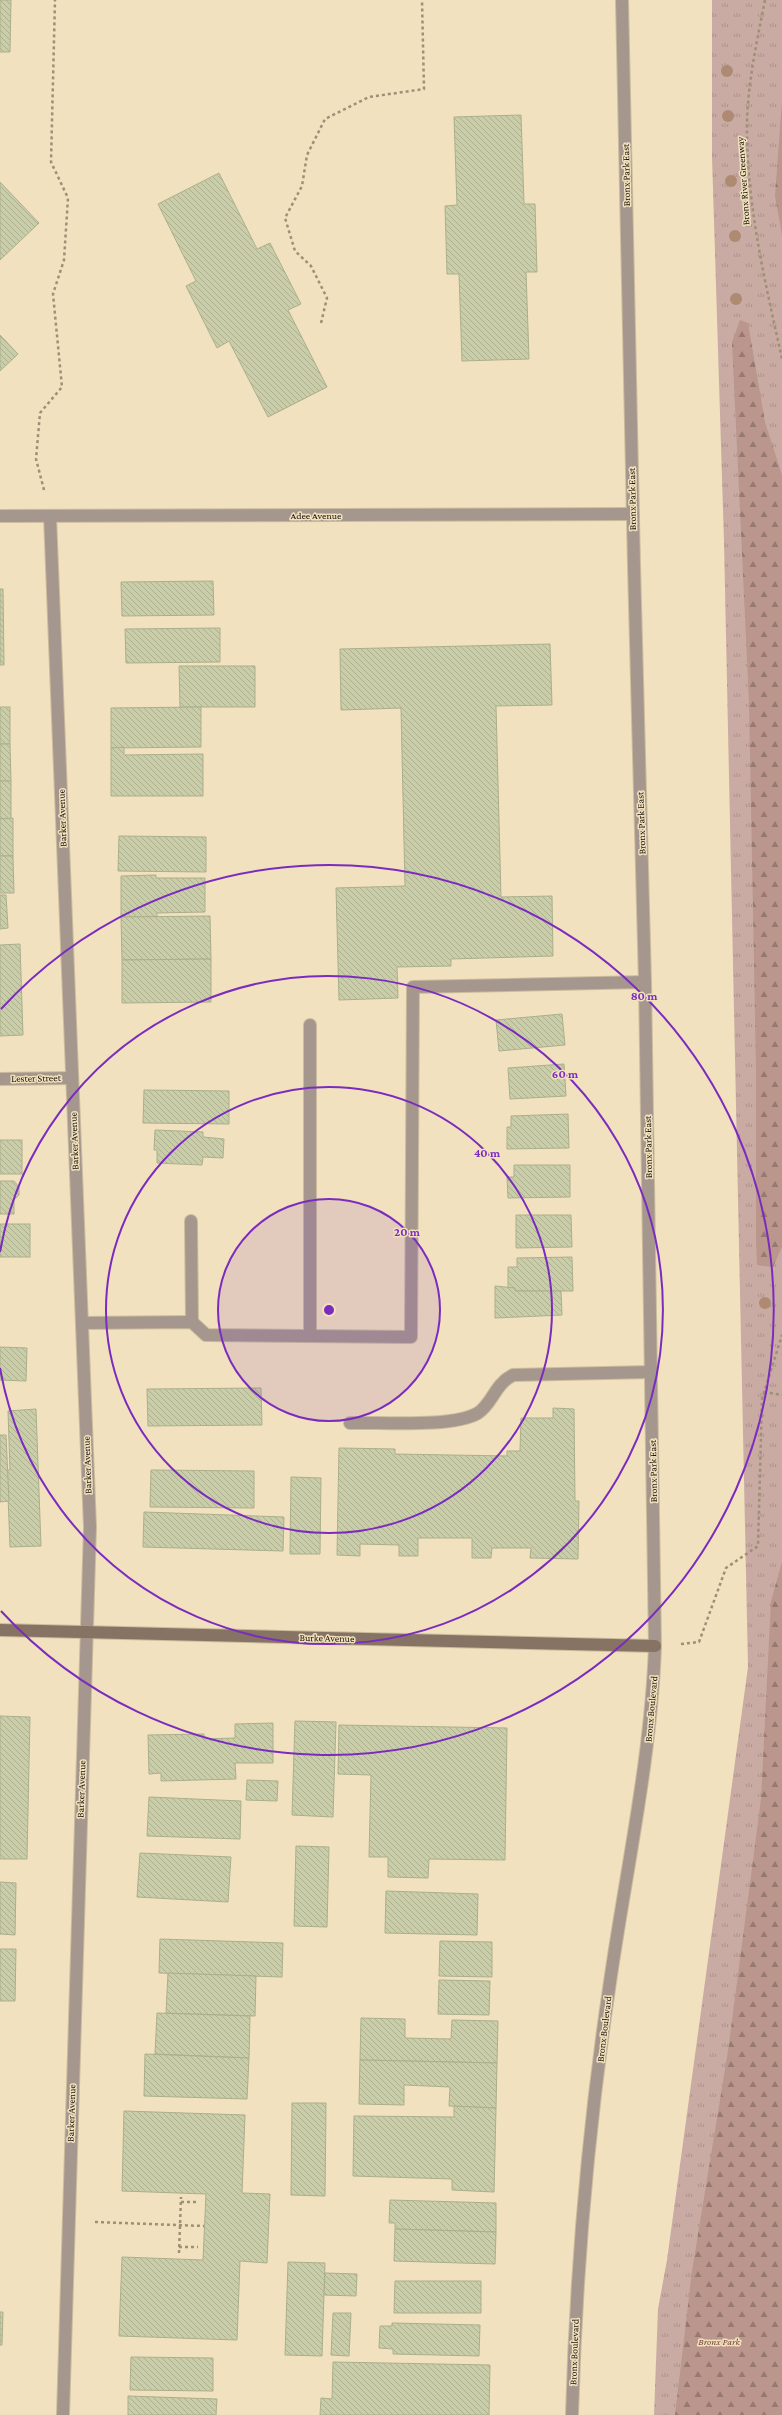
<svg xmlns="http://www.w3.org/2000/svg" width="782" height="2415" viewBox="0 0 782 2415" font-family="'Crimson Pro',serif">
<style>
.grass{fill:url(#grass-tufts)}
.forest{fill:url(#forest-firs)}
.building{fill:url(#building-back-hatch);stroke:#abaf8b}
.lines{fill:none;stroke-linecap:round;stroke-linejoin:round}
.lane-casing{stroke:#cabc9d;stroke-width:14}
.street-casing{stroke:#cabc9d;stroke-width:14}
.secondary-casing{stroke:#cabc9d;stroke-width:14}
.path{stroke:#9d9076;stroke-width:2.5;stroke-dasharray:3 3;stroke-linecap:butt}
.lane{stroke:#a5978d;stroke-width:12}
.street{stroke:#a5978d;stroke-width:12}
.secondary{stroke:#867363;stroke-width:12}
.tree{fill:#ae8a73}
.ring{fill:none;stroke:#7b2cbf;stroke-width:2}
.labels{text-anchor:middle;dominant-baseline:central;stroke-width:3;stroke-linejoin:round;paint-order:stroke}
.street-label{font-size:10px;fill:#191307;stroke:#f1e1be}
.park-label{font-size:10px;font-style:italic;fill:#774336;stroke:#f1e1be}
.centre{fill:#7b2cbf;stroke:#f1e1be;stroke-width:2}
.ring-label{font-size:12px;text-anchor:middle;font-weight:bold;fill:#7b2cbf;stroke:#f1e1be;stroke-width:3;stroke-linejoin:round;paint-order:stroke}
</style>
<defs>
<pattern id="grass-tufts" width="24" height="20" patternUnits="userSpaceOnUse"><rect width="24" height="20" fill="#c9aba3"/><path d="M3 7l-1-3M5 7V3M7 7l1-3M15 17l-1-3M17 17v-4M19 17l1-3" fill="none" stroke="#ac928b"/></pattern>
<pattern id="forest-firs" width="22" height="20" patternUnits="userSpaceOnUse"><rect width="22" height="20" fill="#ba968d"/><path d="M5 1l3.5 6h-7zM16 11l3.5 6h-7z" fill="#967971"/></pattern>
<pattern id="building-back-hatch" width="6" height="6" patternUnits="userSpaceOnUse"><rect width="6" height="6" fill="#c9cea9"/><path d="M-1 5l2 2M0 0l6 6M5-1l2 2" fill="none" stroke="#acb090"/></pattern>
</defs>
<rect width="100%" height="100%" fill="#f1e1be"/>
<path class="grass" d="M712,0H782V2415H654L658,2309L667,2260L748,1667L724,542L712,157Z"/>
<g class="forest">
<path d="M782,101V235L775,196Z"/>
<path d="M740,320L748,323L765,422L782,475V1247L773,1267L757,1265L756,1240V1068L749,702L732,342Z"/>
<path d="M782,1562V2415H675L692,2271L728,2051L761,1799L771,1601Z"/>
</g>
<g class="building">
<path d="M0,0H11L10,52H0Z"/>
<path d="M521,115L524,204H535L537,272H526L529,359L462,361L459,274H447L445,206L457,205L454,117Z"/>
<path d="M219,173L257,249L270,243L301,304L288,310L327,387L268,417L229,341L217,348L186,286L196,281L158,204Z"/>
<path d="M0,182L39,223L0,260Z"/>
<path d="M0,335L18,354L0,371Z"/>
<path d="M213,581L214,615L122,616L121,582Z"/>
<path d="M0,589H3L4,665H0Z"/>
<path d="M220,628V662L126,663L125,629Z"/>
<path d="M550,644L552,705L496,706L501,897L552,896L553,956L451,959V966L397,967L398,998L339,1000L336,888L405,886L401,708L341,710L340,649Z"/>
<path d="M179,666H255V707H180Z"/>
<rect x="0" y="707" width="10" height="37"/>
<path d="M201,707V747L111,748V708Z"/>
<path d="M0,744H10L11,781H0Z"/>
<path d="M124,747V755L203,754V796H111V748Z"/>
<rect x="0" y="781" width="11" height="38"/>
<path d="M13,818V856H0V819Z"/>
<path d="M119,836L206,837V872L118,871Z"/>
<path d="M0,856H13L14,893H0Z"/>
<path d="M156,875V878H205V912L157,913V917H121V876Z"/>
<path d="M0,895H6L8,928L0,929Z"/>
<path d="M210,916L211,959L122,960L121,917Z"/>
<path d="M20,944L23,1035L0,1036V945Z"/>
<path d="M211,959V1002L122,1003V960Z"/>
<path d="M562,1014L565,1045L499,1051L496,1020Z"/>
<path d="M564,1064L566,1096L510,1099L508,1068Z"/>
<path d="M144,1090L229,1091V1124L143,1123Z"/>
<path d="M568,1114L569,1148L507,1149V1127H511V1116Z"/>
<path d="M155,1130L203,1132V1137L224,1139L223,1158L203,1157L202,1165L157,1163V1150H154Z"/>
<rect x="0" y="1140" width="22" height="34"/>
<path d="M514,1165H570V1197L508,1198L507,1177H514Z"/>
<path d="M0,1181H14L19,1187V1195L14,1200V1214H0Z"/>
<path d="M516,1215H571L572,1247L516,1248Z"/>
<rect x="0" y="1224" width="30" height="33"/>
<path d="M572,1257L573,1291H515V1288H508V1267H517V1258Z"/>
<path d="M495,1286L515,1288V1291H561L562,1315L495,1318Z"/>
<path d="M0,1347L27,1348L26,1381L0,1380Z"/>
<path d="M261,1388L262,1425L148,1426L147,1389Z"/>
<path d="M553,1408L574,1409L575,1501H579L578,1559L530,1558L531,1548H492L491,1558H472V1538H418V1556H399V1545L360,1544V1556L337,1555L339,1448L395,1449V1454L507,1456V1451H520L521,1418H553Z"/>
<path d="M36,1409L41,1546L10,1547L7,1470H10L8,1411Z"/>
<path d="M0,1435H6L9,1501L0,1502Z"/>
<path d="M151,1470L254,1471V1508L150,1507Z"/>
<path d="M291,1477L321,1478L320,1554H290Z"/>
<path d="M144,1512L284,1517L283,1551L143,1547Z"/>
<path d="M0,1716L30,1717L27,1859H0Z"/>
<path d="M295,1721L336,1722L333,1817L292,1815Z"/>
<path d="M273,1723V1763H235L236,1779L161,1781V1773L149,1774L148,1735L204,1734V1739L235,1738V1724Z"/>
<path d="M339,1725L507,1728L505,1860L429,1859L428,1878L388,1877V1857H369L371,1775L338,1774Z"/>
<path d="M247,1780L278,1781L277,1801L246,1800Z"/>
<path d="M149,1797L241,1801L240,1839L147,1836Z"/>
<path d="M296,1846L329,1847L327,1927L294,1926Z"/>
<path d="M140,1853L231,1857L228,1902L137,1897Z"/>
<path d="M0,1882L16,1883L15,1935L0,1934Z"/>
<path d="M386,1891L478,1894L477,1935L385,1933Z"/>
<path d="M160,1939L283,1943L282,1977L159,1973Z"/>
<path d="M440,1941L492,1942V1977L439,1976Z"/>
<path d="M0,1949H16L15,2001H0Z"/>
<path d="M168,1973L256,1976L255,2016L166,2013Z"/>
<path d="M439,1980L490,1981L489,2015L438,2014Z"/>
<path d="M157,2013L250,2016L249,2058L155,2054Z"/>
<path d="M361,2018L405,2019V2038L451,2039L452,2020L498,2021L497,2063L360,2060Z"/>
<path d="M145,2054L249,2058L247,2099L144,2096Z"/>
<path d="M360,2060L497,2063L496,2108L449,2106L450,2087L404,2085V2105L359,2104Z"/>
<path d="M292,2103H326L325,2196L291,2195Z"/>
<path d="M454,2106L496,2108L494,2192L452,2190V2179L353,2176L354,2116L454,2117Z"/>
<path d="M124,2111L245,2115L242,2193L270,2194L267,2263L240,2261L237,2340L119,2336L122,2257L203,2260L206,2194L122,2191Z"/>
<path d="M390,2200L496,2203V2232L395,2229V2223H389Z"/>
<path d="M395,2229L496,2232L495,2264L394,2261Z"/>
<path d="M288,2262L325,2263L322,2356L285,2355Z"/>
<path d="M325,2273L357,2274L356,2296L324,2295Z"/>
<path d="M395,2281H481V2313H394Z"/>
<path d="M0,2312H3L2,2345H0Z"/>
<path d="M333,2313H351L349,2356L331,2355Z"/>
<path d="M392,2323L480,2325L479,2356L393,2354V2349L379,2348L380,2326H392Z"/>
<path d="M131,2357L213,2358V2391L130,2390Z"/>
<path d="M333,2362L490,2365L489,2415H320L321,2398L332,2399Z"/>
<path d="M128,2396L217,2399L216,2415H128Z"/>
</g>
<g class="lines">
<g class="lane-casing">
<g id="lane">
<path d="M310,1025V1336"/>
<path d="M191,1221L192,1322"/>
<path d="M82,1323L192,1322L206,1335L411,1337L413,987L645,982"/>
<path d="M350,1423C381,1422 453,1428 478,1413C493,1403 494,1385 513,1375L651,1372"/>
</g>
</g>
<g class="street-casing">
<g id="street">
<path d="M0,516L633,514"/>
<path d="M50,516L90,1527L63,2415"/>
<path d="M0,1079L72,1078"/>
<path d="M572,2415C576,2272 588,2130 609,1989C625,1875 651,1761 655,1646L645,982L634,566L622,0"/>
</g>
</g>
<g class="secondary-casing">
<path id="secondary" d="M0,1630L655,1646"/>
</g>
<g class="path">
<path d="M765,0C757,41 748,81 747,123C746,203 765,281 782,359"/>
<path d="M321,323L327,298L311,266L295,251L285,218L302,186L307,155L325,119L369,97L424,89L422,0"/>
<path d="M44,490L36,459L40,413L62,387L53,294L64,260L68,198L51,162L55,0"/>
<path d="M764,1392L782,1395"/>
<path d="M681,1644L699,1642L726,1568L758,1546L762,1399L782,1335"/>
<path d="M181,2202H199"/>
<path d="M95,2222L204,2226"/>
<path d="M179,2247H198"/>
<path d="M179,2253L181,2197"/>
</g>
<use href="#lane" class="lane"/>
<use href="#street" class="street"/>
<use href="#secondary" class="secondary"/>
</g>
<g class="tree">
<circle cx="727" cy="71" r="6"/>
<circle cx="728" cy="116" r="6"/>
<circle cx="731" cy="181" r="6"/>
<circle cx="735" cy="236" r="6"/>
<circle cx="736" cy="299" r="6"/>
<circle cx="765" cy="1303" r="6"/>
</g>
<circle cx="329" cy="1310" r="111" fill="#7b2cbf" fill-opacity=".12"/>
<g class="ring">
<circle cx="329" cy="1310" r="111"/>
<circle cx="329" cy="1310" r="223"/>
<path d="M0 1252A334 334 0 1 1 0 1368"/>
<path d="M1 1009A445 445 0 1 1 1 1611"/>
</g>
<g class="labels">
<g class="street-label">
<text transform="translate(626 175) rotate(-91)">Bronx Park East</text>
<text transform="translate(743 181) rotate(-94)">Bronx River Greenway</text>
<text transform="translate(632 499) rotate(-91)">Bronx Park East</text>
<text x="316" y="515">Adee Avenue</text>
<text transform="translate(62 818) rotate(-92)">Barker Avenue</text>
<text transform="translate(641 823) rotate(-92)">Bronx Park East</text>
<text transform="translate(36 1078) rotate(-1)">Lester Street</text>
<text transform="translate(74 1141) rotate(-92)">Barker Avenue</text>
<text transform="translate(648 1147) rotate(-91)">Bronx Park East</text>
<text transform="translate(87 1465) rotate(-92)">Barker Avenue</text>
<text transform="translate(653 1471) rotate(-91)">Bronx Park East</text>
<text transform="translate(327 1638) rotate(1)">Burke Avenue</text>
<text transform="translate(651 1709) rotate(-85)">Bronx Boulevard</text>
<text transform="translate(81 1789) rotate(-88)">Barker Avenue</text>
<text transform="translate(604 2029) rotate(-83)">Bronx Boulevard</text>
<text transform="translate(71 2113) rotate(-88)">Barker Avenue</text>
<text transform="translate(574 2352) rotate(-88)">Bronx Boulevard</text>
</g>
<g class="park-label">
<text x="719" y="2341">Bronx Park</text>
</g>
</g>
<circle cx="329" cy="1310" r="6" class="centre"/>
<g class="ring-label">
<text x="644" y="1000">80 m</text>
<text x="565" y="1078">60 m</text>
<text x="487" y="1157">40 m</text>
<text x="407" y="1236">20 m</text>
</g>
</svg>
